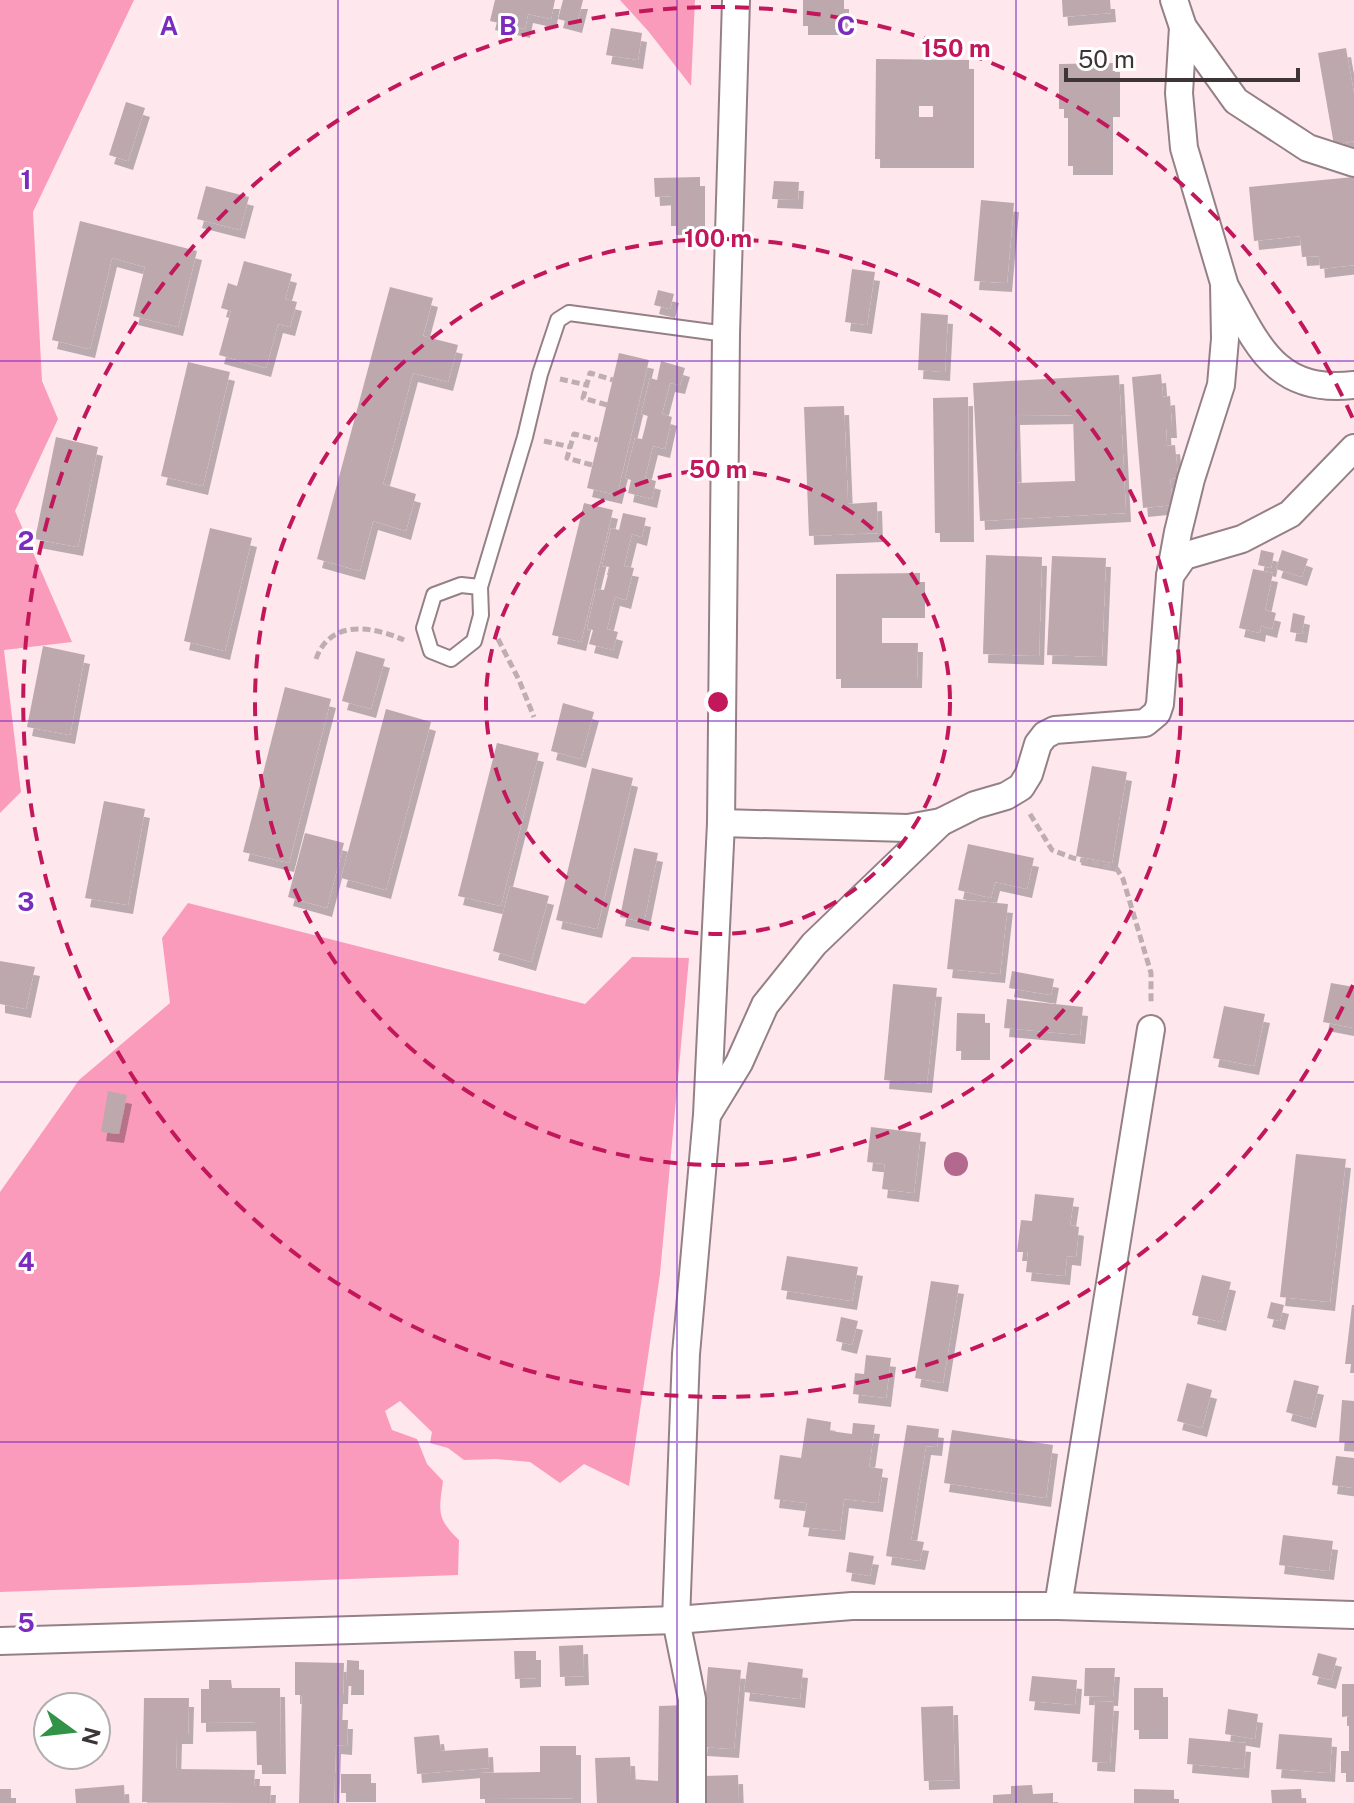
<svg xmlns="http://www.w3.org/2000/svg" width="1354" height="1803" viewBox="0 0 1354 1803" font-family="'Public Sans',sans-serif">
<style>
.forest{fill:#fa9bbc}
.building{fill:#bda8ae;fill-rule:evenodd;filter:url(#shadow)}
.lines{fill:none;stroke-linecap:round;stroke-linejoin:round}
.service-casing{stroke:#948086;stroke-width:18}
.minor-casing{stroke:#948086;stroke-width:30}
.path{stroke:#beadb2;stroke-width:5;stroke-dasharray:8 4;stroke-linecap:butt}
.service{stroke:#fff;stroke-width:14}
.minor{stroke:#fff;stroke-width:26}
.tree{fill:#b3688d}
.grid{fill:none;stroke:#7b2cbf;stroke-width:2;stroke-opacity:0.55}
.ring{fill:none;stroke:#c2185b;stroke-width:4;stroke-dasharray:14 10}
.grid-label{font-size:26px;text-anchor:middle;font-weight:bold;fill:#7b2cbf;stroke:#fff;stroke-width:6;stroke-linejoin:round;paint-order:stroke}
.centre{fill:#c2185b;stroke:#fff;stroke-width:4}
.ring-label{font-size:24px;text-anchor:middle;font-weight:bold;fill:#c2185b;stroke:#fff;stroke-width:6;stroke-linejoin:round;paint-order:stroke}
</style>
<defs>
<filter id="shadow"><feDropShadow dx="5" dy="9" stdDeviation="0" flood-color="#0004"/></filter>
</defs>
<rect width="100%" height="100%" fill="#fee8ee"/>
<g class="forest">
<path d="M0,0H134L33,212L42,381L58,419L15,511L72,642L4,650L21,792L0,813Z"/>
<path d="M620,0H695L691,86L649,32Z"/>
<path d="M188,903L585,1004L632,957L689,958L660,1274L629,1486L584,1464L560,1483L530,1462L496,1459L464,1460L448,1448L430,1443L432,1432L400,1401L385,1411L392,1430L417,1439L427,1464L443,1481C439,1511 436,1518 459,1540L458,1575L0,1592V1192L79,1080L170,1003L162,938Z"/>
</g>
<g class="building">
<path d="M495,0H555L551,19L528,14L525,29L490,21Z"/>
<path d="M563,0H583L577,24L558,19Z"/>
<rect x="803" y="0" width="41" height="26"/>
<path d="M1062,0H1110L1111,13L1063,17Z"/>
<path d="M611,28L642,33L638,60L606,55Z"/>
<path d="M1346,48L1354,94V141L1334,145L1318,53Z"/>
<path d="M876,59L969,60V159H875ZM914,97H933V117H914Z"/>
<path d="M1115,63V108H1108V166H1068V109H1059V64Z"/>
<path d="M126,102L145,108L128,161L109,155Z"/>
<path d="M700,177V226H671V196L655,197L654,178Z"/>
<path d="M1354,177V265L1320,269L1319,256L1302,257L1300,236L1254,241L1249,187Z"/>
<path d="M774,181L799,182L798,200L772,199Z"/>
<path d="M206,186L249,197L240,230L197,219Z"/>
<path d="M981,200L1014,203L1007,283L974,281Z"/>
<path d="M80,221L197,251L178,327L133,316L145,267L112,258L90,349L52,340Z"/>
<path d="M244,261L292,274L285,299L297,302L290,327L278,324L266,368L219,355L231,311L221,308L228,283L237,286Z"/>
<path d="M852,269L875,272L867,325L845,322Z"/>
<path d="M390,287L433,298L423,336L458,345L448,382L413,373L383,484L416,494L406,531L373,521L360,571L317,559Z"/>
<path d="M658,290L674,294L670,309L654,305Z"/>
<path d="M921,313L948,315L945,372L918,370Z"/>
<path d="M619,353L649,360L617,495L587,488Z"/>
<path d="M661,361L685,368L680,385L670,383L662,414L672,417L665,449L653,446L645,478L656,481L652,499L628,493L631,480L625,478L635,438L642,439L648,416L641,414L650,378L657,380Z"/>
<path d="M188,362L230,372L203,486L161,476Z"/>
<path d="M1161,374L1163,397L1170,396L1172,429H1166L1167,446L1175,445L1178,478L1170,479L1173,505L1143,508L1132,377Z"/>
<path d="M1119,375L1126,513L980,521L973,383ZM1073,415L1075,481L1017,483L1015,416Z"/>
<path d="M968,397L969,533H935L933,398Z"/>
<path d="M844,406L848,504L877,502L878,533L809,536L804,407Z"/>
<path d="M56,437L98,447L78,547L35,539Z"/>
<path d="M584,503L613,510L581,642L552,635Z"/>
<path d="M623,513L646,518L642,537L632,534L624,566L634,568L626,600L615,597L607,629L618,632L613,650L589,644L593,630L587,629L596,589L604,590L610,567L602,566L611,528L619,530Z"/>
<path d="M210,528L252,538L225,651L184,641Z"/>
<path d="M1261,550L1274,553L1271,568L1258,565Z"/>
<path d="M1282,550L1308,559L1302,577L1276,569Z"/>
<path d="M986,555L1042,557L1039,656L983,654Z"/>
<path d="M1052,556L1106,558L1102,657L1047,655Z"/>
<path d="M1253,569L1273,573L1265,610L1276,613L1272,629L1261,626L1260,633L1239,628Z"/>
<path d="M920,573V609H877V643H918L917,679H836V574Z"/>
<path d="M1293,613L1305,616L1302,634L1290,632Z"/>
<path d="M43,646L85,655L70,735L27,727Z"/>
<path d="M356,651L385,659L371,709L342,701Z"/>
<path d="M285,687L331,699L289,863L243,852Z"/>
<path d="M563,703L594,712L581,759L551,751Z"/>
<path d="M386,709L431,722L386,890L341,878Z"/>
<path d="M497,743L539,753L501,906L458,896Z"/>
<path d="M1092,766L1127,772L1112,863L1076,856Z"/>
<path d="M592,768L633,778L597,929L556,920Z"/>
<path d="M104,801L145,809L128,905L85,898Z"/>
<path d="M305,833L344,843L327,908L288,897Z"/>
<path d="M968,844L1034,858L1027,889L995,882L991,898L958,890Z"/>
<path d="M634,848L658,853L644,922L620,917Z"/>
<path d="M510,886L549,896L531,962L493,951Z"/>
<path d="M955,899L1008,904L1000,974L947,969Z"/>
<path d="M0,961L35,967L26,1009L0,1004Z"/>
<path d="M1012,971L1054,979L1051,995L1009,988Z"/>
<path d="M1331,983L1354,987V1028L1323,1022Z"/>
<path d="M893,984L937,988L927,1084L884,1080Z"/>
<path d="M1007,999L1083,1007L1080,1035L1004,1028Z"/>
<path d="M1224,1006L1265,1014L1254,1066L1213,1058Z"/>
<path d="M957,1013L985,1014V1051H956Z"/>
<path d="M108,1091L127,1095L119,1134L101,1132Z"/>
<path d="M871,1127L921,1133L914,1193L882,1189L885,1164L867,1162Z"/>
<path d="M1296,1154L1346,1159L1330,1302L1280,1297Z"/>
<path d="M1035,1194L1074,1198L1070,1225L1079,1227L1076,1257L1067,1256L1065,1276L1026,1272L1028,1252H1017L1021,1220L1032,1221Z"/>
<path d="M787,1256L858,1267L852,1301L781,1290Z"/>
<path d="M1202,1275L1231,1282L1221,1322L1192,1315Z"/>
<path d="M931,1281L959,1285L943,1383L915,1378Z"/>
<path d="M1271,1302L1284,1305L1280,1321L1267,1318Z"/>
<path d="M1352,1305H1354V1364H1345Z"/>
<path d="M841,1317L858,1321L852,1345L836,1341Z"/>
<path d="M866,1355L891,1358L886,1398L853,1394L855,1373L864,1374Z"/>
<path d="M1294,1380L1319,1386L1311,1419L1286,1412Z"/>
<path d="M1187,1383L1212,1390L1202,1428L1177,1421Z"/>
<path d="M1342,1400L1354,1401V1443L1339,1442Z"/>
<path d="M807,1418L831,1422L830,1431L852,1434L853,1423L875,1425L869,1467L883,1469L878,1503L844,1499L840,1531L803,1527L807,1503L774,1499L780,1455L801,1458Z"/>
<path d="M907,1425L939,1429L937,1447L926,1446L911,1540L924,1542L920,1561L886,1556Z"/>
<path d="M952,1430L1053,1445L1046,1498L944,1483Z"/>
<path d="M1336,1456L1354,1458V1488L1332,1485Z"/>
<path d="M1283,1535L1333,1541L1329,1571L1279,1565Z"/>
<path d="M849,1552L874,1556L870,1576L846,1572Z"/>
<path d="M583,1645L584,1676L560,1677L559,1646Z"/>
<path d="M514,1651H536V1678L515,1679Z"/>
<path d="M1318,1653L1337,1658L1331,1680L1312,1675Z"/>
<path d="M347,1660L359,1661V1686H346Z"/>
<path d="M295,1662L344,1663L343,1695H338L337,1720H348L347,1746L336,1745L334,1803H299L302,1695H295Z"/>
<path d="M748,1662L803,1669L800,1699L744,1692Z"/>
<path d="M708,1667L741,1670L734,1749L702,1747Z"/>
<path d="M1085,1668H1115L1113,1697L1084,1696Z"/>
<path d="M1032,1676L1077,1680L1075,1705L1029,1701Z"/>
<path d="M209,1680H231L232,1688H280L281,1765H257L256,1722L201,1723V1689H209Z"/>
<path d="M1342,1684H1354V1773H1341V1751H1349V1716L1342,1717Z"/>
<rect x="1134" y="1688" width="29" height="42"/>
<path d="M144,1698H189L188,1735H177L176,1769L255,1770L254,1786H271L270,1803L142,1802Z"/>
<path d="M1095,1701L1114,1702L1110,1763L1092,1762Z"/>
<path d="M688,1705L687,1803H597L595,1758L630,1757L631,1779L658,1781L659,1706Z"/>
<path d="M953,1706L955,1780L924,1781L921,1707Z"/>
<path d="M1228,1709L1258,1714L1255,1739L1225,1734Z"/>
<path d="M1279,1734L1332,1738L1330,1773L1276,1769Z"/>
<path d="M439,1735L441,1751L488,1748L489,1768L417,1774L414,1737Z"/>
<path d="M1189,1738L1246,1743L1244,1769L1187,1764Z"/>
<path d="M540,1746H576V1798L480,1799V1773L540,1772Z"/>
<rect x="341" y="1774" width="30" height="19"/>
<path d="M738,1775L739,1803H705L704,1776Z"/>
<path d="M124,1785L125,1803H76L75,1789Z"/>
<path d="M1032,1785L1033,1794L1053,1793V1803H993V1795L1011,1794V1786Z"/>
<rect x="0" y="1789" width="11" height="14"/>
<path d="M1134,1789L1174,1790V1803H1134Z"/>
<path d="M1301,1789L1302,1803H1272L1271,1790Z"/>
</g>
<g class="lines">
<g class="service-casing">
<path id="service" d="M480,587L461,585L434,595L424,628L431,651L451,659L474,641L481,615L480,587L525,437L540,374L558,320L569,313L726,334"/>
</g>
<g class="minor-casing">
<g id="minor">
<path d="M1174,0L1183,27L1236,101L1308,148L1354,163"/>
<path d="M1226,288C1258,346 1276,394 1354,385"/>
<path d="M1170,576L1184,556L1242,539L1290,514L1354,448"/>
<path d="M721,823L908,828L941,822L975,805L1006,796L1021,787L1029,774L1038,744L1045,735L1055,730L1145,723L1157,713L1160,704L1170,576L1178,532L1191,479L1221,385L1225,339L1224,283L1184,148L1179,93L1183,27"/>
<path d="M709,1112L739,1063L765,1005L814,944L941,822"/>
<path d="M1058,1606L1151,1029"/>
<path d="M0,1641L676,1620L852,1606H1058L1354,1615"/>
<path d="M692,1803V1699L676,1620L686,1354L707,1115L721,823L726,334L736,0"/>
</g>
</g>
<g class="path">
<path d="M560,379L587,385"/>
<path d="M607,405L583,398L590,373L613,380"/>
<path d="M544,441L571,447"/>
<path d="M592,465L567,458L574,434L598,440"/>
<path d="M498,639L519,680L534,717"/>
<path d="M316,659C330,619 372,626 404,640"/>
<path d="M1030,814L1052,850L1073,858L1117,869L1123,879L1151,973V1003"/>
</g>
<use href="#service" class="service"/>
<use href="#minor" class="minor"/>
</g>
<circle class="tree" cx="956" cy="1164" r="12"/>
<path class="grid" d="M338,0V1803M677,0V1803M1016,0V1803M0,361H1354M0,721H1354M0,1082H1354M0,1442H1354"/>
<g class="ring">
<circle cx="718" cy="702" r="232"/>
<circle cx="718" cy="702" r="463"/>
<path d="M1353 985A695 695 0 1 1 1353 419"/>
</g>
<g class="grid-label">
<text x="169" y="35">A</text>
<text x="508" y="35">B</text>
<text x="846" y="35">C</text>
<text x="26" y="189">1</text>
<text x="26" y="550">2</text>
<text x="26" y="911">3</text>
<text x="26" y="1271">4</text>
<text x="26" y="1632">5</text>
</g>
<circle cx="718" cy="702" r="12" class="centre"/>
<g class="ring-label">
<text x="956" y="57">150 m</text>
<text x="718" y="247">100 m</text>
<text x="718" y="478">50 m</text>
</g>
<g transform="translate(72 1731) rotate(105)"><circle r="38" fill="#ffffff" stroke="#b1aeaf" stroke-width="2"/>
<path d="M0-6L14 30L0 20L-14 30Z" fill="#309348"/>
<text y="-12" font-size="22" font-weight="bold" text-anchor="middle" fill="#3d3437">N</text>
</g>
<path d="M1066 68v12h232v-12" fill="none" stroke="#3d3437" stroke-width="4"/>
<text x="1078" y="68" font-size="24" fill="#3d3437" stroke="#ffffff" stroke-width="6" paint-order="stroke">50 m</text>
</svg>
